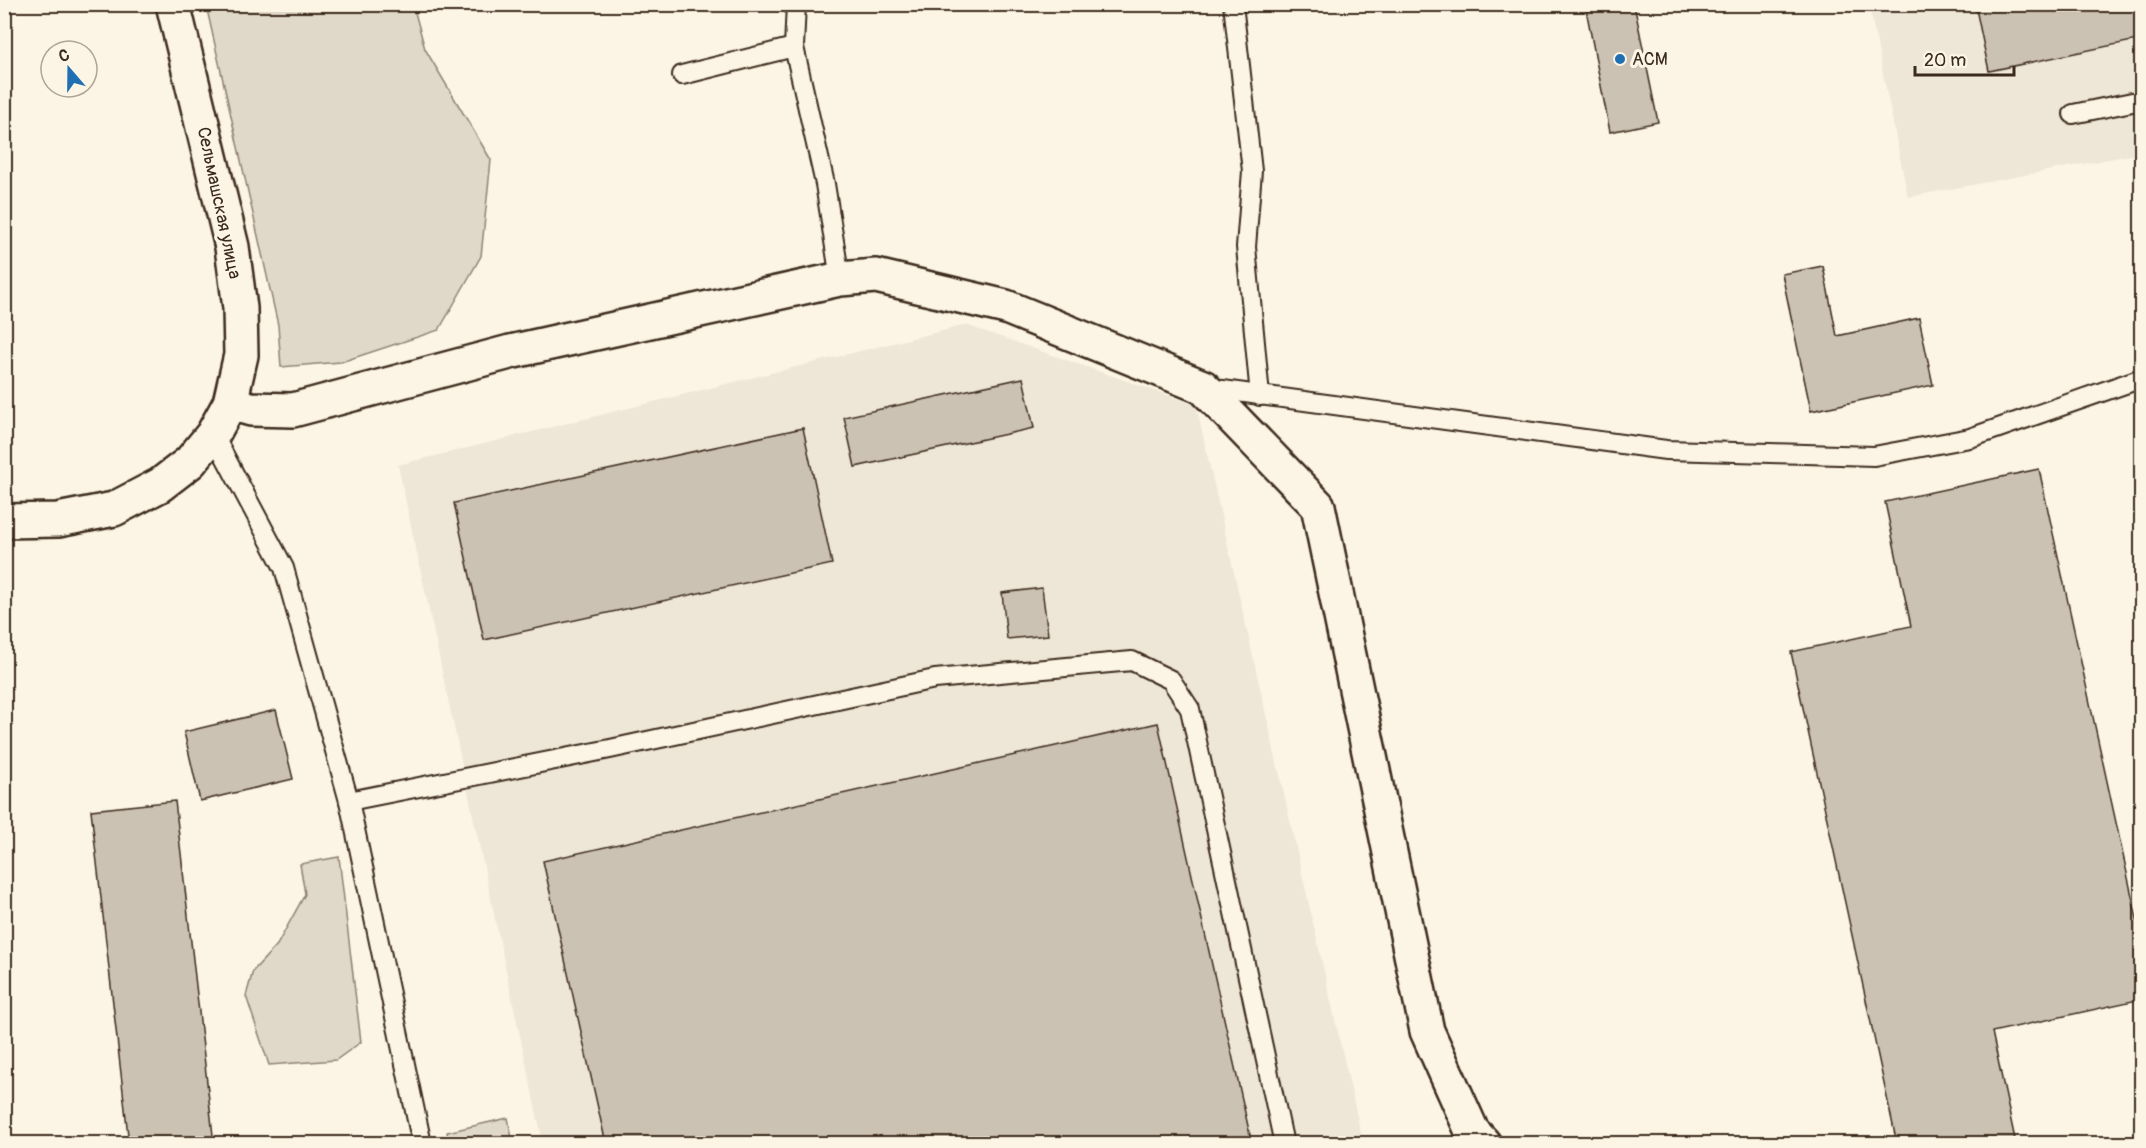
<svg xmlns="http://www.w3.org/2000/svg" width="2146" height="1148" viewBox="0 0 2146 1148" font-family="Pangolin,sans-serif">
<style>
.built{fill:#eee6d6}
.green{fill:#e0d8c8;stroke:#8e8173;stroke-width:1.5}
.building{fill:#ccc2b3;stroke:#3b2a1e;stroke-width:1.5}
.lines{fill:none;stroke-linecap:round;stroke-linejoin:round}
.service-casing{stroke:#3b2a1e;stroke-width:22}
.minor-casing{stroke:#3b2a1e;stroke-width:38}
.trunk-casing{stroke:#3b2a1e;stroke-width:38}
.service{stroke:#fcf5e5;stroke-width:18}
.minor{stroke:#fcf5e5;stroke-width:33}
.trunk{stroke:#fcf5e5;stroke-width:33}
.poi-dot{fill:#1f6fb2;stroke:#fcf5e5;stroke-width:2}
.labels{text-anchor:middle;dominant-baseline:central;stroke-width:6;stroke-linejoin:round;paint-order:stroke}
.poi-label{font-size:18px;fill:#3b2a1e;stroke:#fcf5e5;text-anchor:start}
.street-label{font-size:18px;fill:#3b2a1e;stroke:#fcf5e5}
</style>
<rect width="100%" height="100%" fill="#fcf5e5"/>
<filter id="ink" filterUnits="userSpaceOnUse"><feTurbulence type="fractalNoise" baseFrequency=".0167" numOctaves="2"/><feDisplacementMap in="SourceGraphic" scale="12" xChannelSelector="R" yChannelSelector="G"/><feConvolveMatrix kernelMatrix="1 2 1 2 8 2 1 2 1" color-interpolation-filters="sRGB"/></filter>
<g filter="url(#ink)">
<g class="built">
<path d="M1869,5H2141V153L1908,197Z"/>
<path d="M966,325L1196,405L1363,1143H543L398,465Z"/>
<path d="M5,777H8L5,909L4,777Z"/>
</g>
<g class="green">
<path d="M206,5H413L425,49L491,160L481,256L439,330L341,362L281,367L278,325Z"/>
<path d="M339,857L361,1042L336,1060L269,1065L246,996L253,971L277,945L305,894L300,864Z"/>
<path d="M508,1118L513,1143H449L447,1132Z"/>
</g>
<g class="building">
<path d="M1585,4H1634L1658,122L1610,132Z"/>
<path d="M1975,4H2142V39L1989,71Z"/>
<path d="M1823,266L1837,336L1919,318L1933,385L1811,411L1782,274Z"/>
<path d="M1023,378L1034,428L855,467L844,417Z"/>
<path d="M803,428L832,564L484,640L454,503Z"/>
<path d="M2039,469L2142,942V999L1992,1032L2016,1144H1897L1791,652L1911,626L1885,502Z"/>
<path d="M1042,588L1048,635L1007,639L1002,593Z"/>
<path d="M276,710L293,779L200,801L184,732Z"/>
<path d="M1158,723L1252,1144H606L543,861Z"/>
<path d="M175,801L214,1144H129L91,810Z"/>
</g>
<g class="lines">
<g class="service-casing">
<g id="service">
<path d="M796,4L794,47L825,184L840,279"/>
<path d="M1233,4L1252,171L1246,247L1260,396"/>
<path d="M682,75L794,47"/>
<path d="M2073,114L2142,100"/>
<path d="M1208,388L1666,450L1874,456L1970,438L2142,378"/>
<path d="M213,434L284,568L349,801L422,1144"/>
<path d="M349,801L610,749L935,679L1132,661L1171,680L1190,709L1284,1144"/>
</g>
</g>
<g class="minor-casing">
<path id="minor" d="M230,403L251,409L293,410L510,352L840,279L876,276L1006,307L1203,387L1318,506L1427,1031L1472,1131L1484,1144"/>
</g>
<g class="trunk-casing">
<path id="trunk" d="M4,521L58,520L114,509L160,485L190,462L213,434L230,403L241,355L240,308L232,247L173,4"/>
</g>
<use href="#service" class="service"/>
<use href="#minor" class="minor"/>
<use href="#trunk" class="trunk"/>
</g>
</g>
<circle class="poi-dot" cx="1620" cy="59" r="6"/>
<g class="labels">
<g class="poi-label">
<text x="1632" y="59">АСМ</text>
</g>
<g class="street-label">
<text transform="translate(219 203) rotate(78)">Сельмашская улица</text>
</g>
</g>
<rect width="2146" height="1148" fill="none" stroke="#fcf5e5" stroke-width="24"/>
<rect x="12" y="12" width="2122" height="1124" fill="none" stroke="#3b2a1e" stroke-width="2" filter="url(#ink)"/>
<g transform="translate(69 69) rotate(340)"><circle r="28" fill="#fcf5e5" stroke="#afa495" stroke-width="1.5"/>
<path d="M0-4.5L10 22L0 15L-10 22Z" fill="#1f6fb2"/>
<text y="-9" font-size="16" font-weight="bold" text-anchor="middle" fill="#3b2a1e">С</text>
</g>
<path d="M1915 66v9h99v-9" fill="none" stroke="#3b2a1e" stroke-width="3"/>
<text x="1924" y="66" font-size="18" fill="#3b2a1e" stroke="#fcf5e5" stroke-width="4.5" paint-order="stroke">20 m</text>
</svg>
